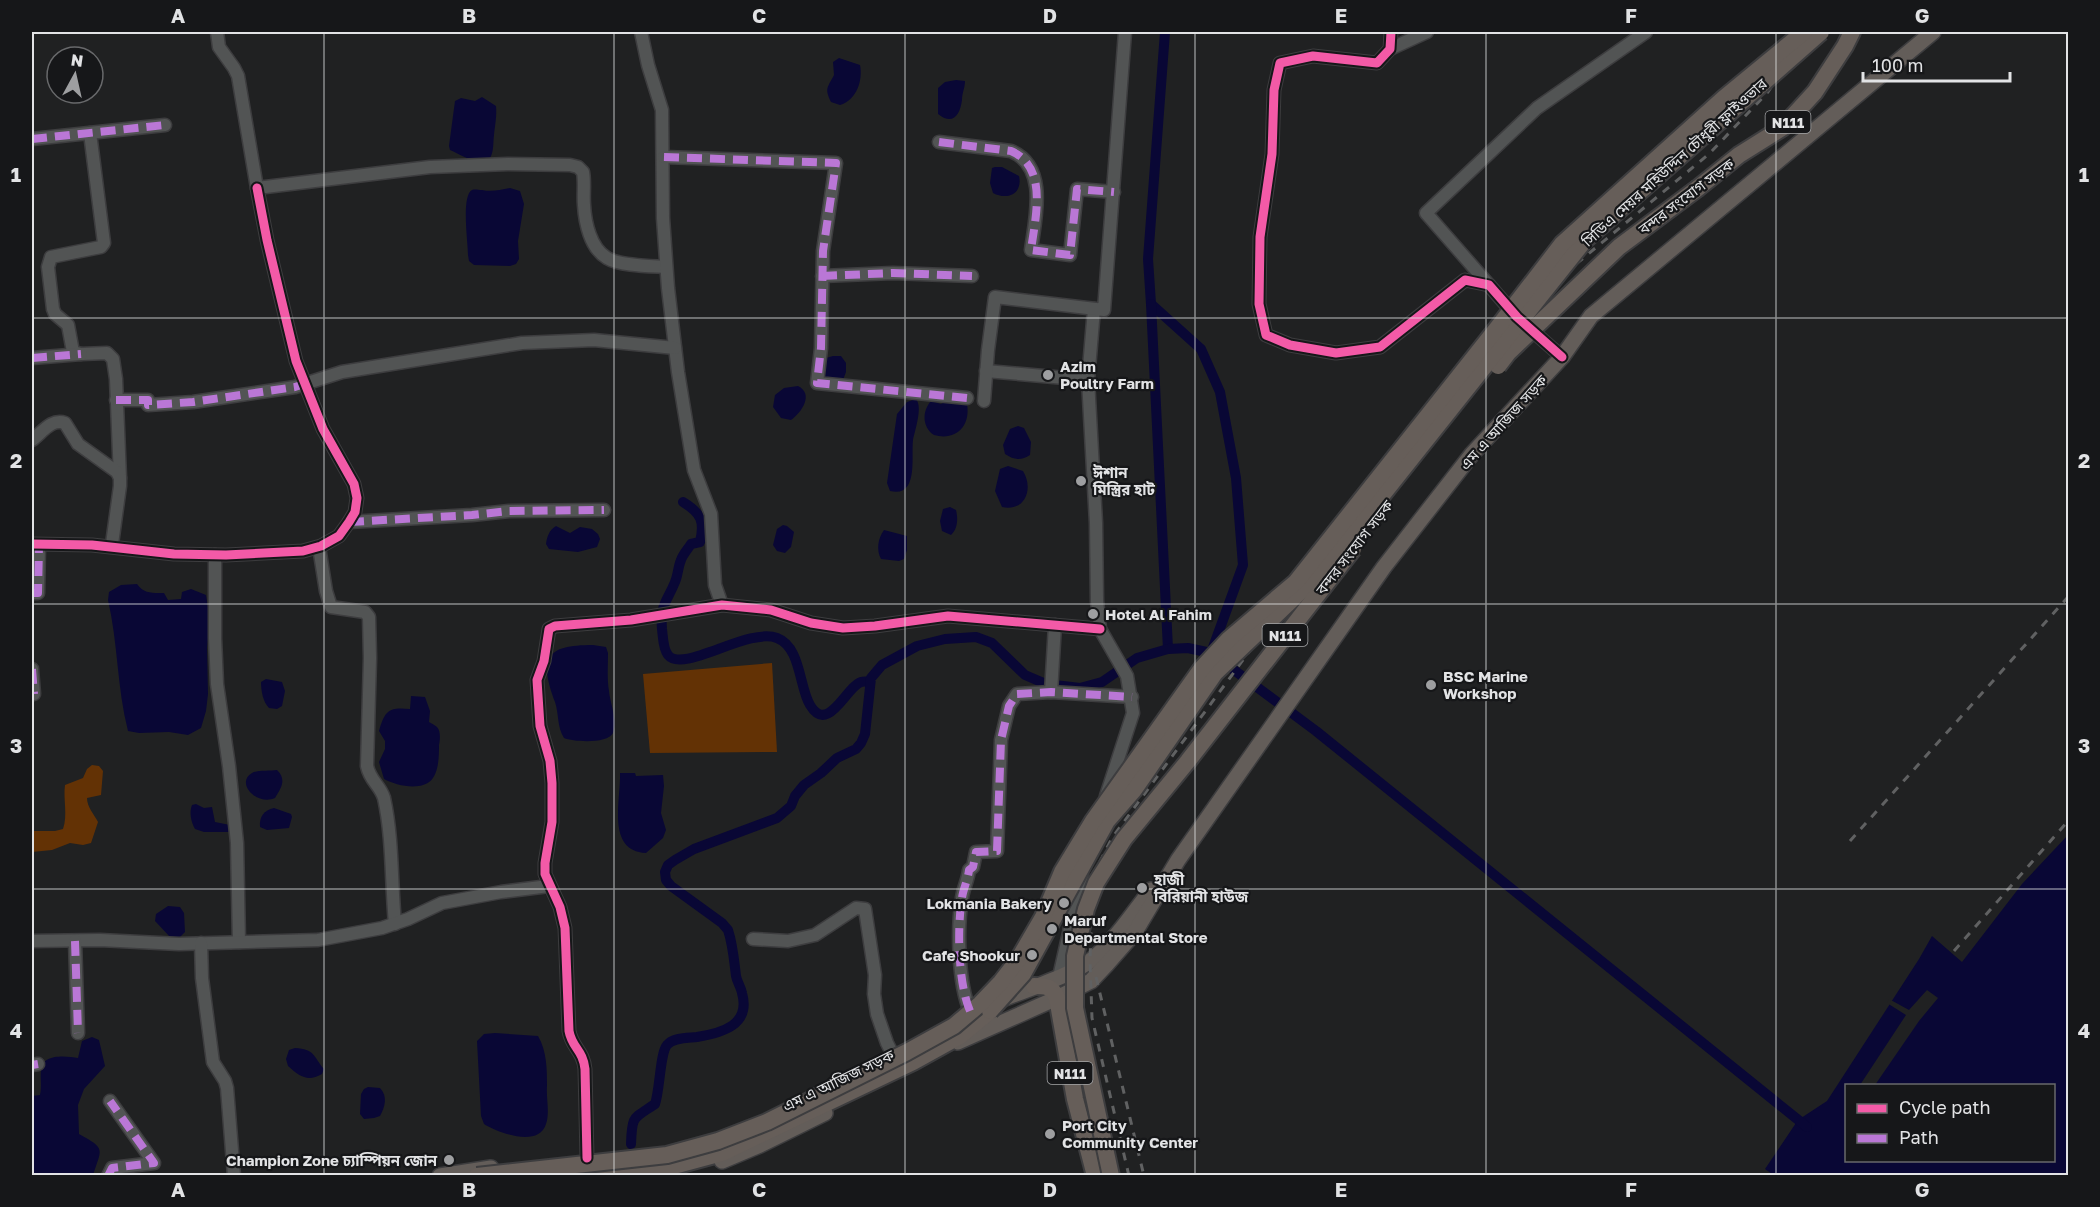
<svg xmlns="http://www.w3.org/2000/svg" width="2100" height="1207" viewBox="0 0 2100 1207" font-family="'Golos Text','Noto Sans Bengali',sans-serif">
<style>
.green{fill:#633205}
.water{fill:#090735;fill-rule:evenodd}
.pier{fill:#202122}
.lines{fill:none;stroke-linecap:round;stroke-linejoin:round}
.canal{stroke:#090735;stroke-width:10}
.minor-casing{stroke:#3d3d3f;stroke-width:15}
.major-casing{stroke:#3d3d3f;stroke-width:18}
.highway-casing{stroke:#3d3d3f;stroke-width:20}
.minor{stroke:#525454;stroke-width:12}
.major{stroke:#635d59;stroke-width:15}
.highway{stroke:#665e59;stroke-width:16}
.rail{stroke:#606162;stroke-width:3;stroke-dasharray:8 8;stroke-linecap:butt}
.highway-bridge-casing{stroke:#3d3d3f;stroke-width:20;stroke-linecap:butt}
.highway-bridge{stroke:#665e59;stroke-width:16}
.quiet{stroke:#ba77d6;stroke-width:8;stroke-dasharray:15 8;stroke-linecap:butt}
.cycleway-casing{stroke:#161719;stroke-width:13}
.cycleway{stroke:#f35aa7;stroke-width:9}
.grid{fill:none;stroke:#e2e3e5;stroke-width:1.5;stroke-opacity:0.55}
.poi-dot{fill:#9e9fa1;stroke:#161719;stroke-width:2}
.labels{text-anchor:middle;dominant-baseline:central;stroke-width:4.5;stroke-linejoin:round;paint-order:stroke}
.shield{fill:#161719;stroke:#a5a6a8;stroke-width:1.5}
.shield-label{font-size:14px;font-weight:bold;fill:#e2e3e5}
.street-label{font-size:15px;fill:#e2e3e5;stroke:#161719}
.poi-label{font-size:15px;font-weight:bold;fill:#e2e3e5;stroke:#161719;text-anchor:start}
.neatline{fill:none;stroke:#e2e3e5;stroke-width:2}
.grid-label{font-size:20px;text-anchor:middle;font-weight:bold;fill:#e2e3e5}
</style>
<rect width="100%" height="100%" fill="#202122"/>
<g class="green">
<path d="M772,663L777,752L650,753L643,674Z"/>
<path d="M92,765L99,766L103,771L101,795L87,798C87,807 94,814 98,822L91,843L83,845L70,843L52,850L32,852V831H55L63,829C68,815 63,799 65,785L83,778L87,769Z"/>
</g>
<g class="water">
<path d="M839,58L860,65C863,80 857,100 840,105L831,102C824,88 828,87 834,75L833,62Z"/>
<path d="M956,80L965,81C965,88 962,93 962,100C960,115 953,126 938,114V88L945,82Z"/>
<path d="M482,97L496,106C497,116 495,125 494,135C493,142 494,152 490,158C482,168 459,154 450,150L449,146L455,101L461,98L475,101Z"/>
<path d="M995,167H1002L1019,176C1023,193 1008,201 993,193L990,183L992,168Z"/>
<path d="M510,188L520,191L524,204L518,241L519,259L516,264L510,266L474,265L469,261L468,255C468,242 461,196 472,190C475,189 478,190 482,190C492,192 499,190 510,188Z"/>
<path d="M833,356H841L846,363V372L843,380L823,379L826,358Z"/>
<path d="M798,386C814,394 802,412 791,420L781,418L773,407L775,395L784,388Z"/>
<path d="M916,399C923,407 915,430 913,440C911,457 919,498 890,491L887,483L897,414L907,402Z"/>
<path d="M948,400L967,404C971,427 955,441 934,435C922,427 922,411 931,401L941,404Z"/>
<path d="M1018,426L1024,428L1031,442L1030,455C1021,461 1014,460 1005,454L1003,445L1010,429Z"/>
<path d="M1008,466L1023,471C1034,489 1025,512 1002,507L995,491L1000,469Z"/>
<path d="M950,507L956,510C958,518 958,529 951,535L942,531L940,521L943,509Z"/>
<path d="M783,525L787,526L794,532L791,547L785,553L777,551L773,545L777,529Z"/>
<path d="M556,526L570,533L580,527L592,529L598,534L600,539L597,547L578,552L549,549L546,544C547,537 549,530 556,526Z"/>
<path d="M884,530L907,536V550L904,559L899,561L881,559C876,550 878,538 884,530Z"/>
<path d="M137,584C144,594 153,593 164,593L168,600L181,599L182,592L191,589L206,595L210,619L207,648L208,694L206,711L201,728L188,735L169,732L139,733L128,731C117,688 118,643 108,600L109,592L121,585Z"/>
<path d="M593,645L606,647L608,653C608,666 607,679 609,691C610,703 618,721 613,733C608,744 574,742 564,738C557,727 559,714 555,702C539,658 545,645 593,645Z"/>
<path d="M266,679L282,682L285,691L282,706L277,709L269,708C263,702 261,691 261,682Z"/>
<path d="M411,696L425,697L430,711L429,722C432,724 435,725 437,727C441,731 440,740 439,745C439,755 439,769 433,778C423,792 397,786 384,779L379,762L385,749V741L379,731C385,710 389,707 410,709Z"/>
<path d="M277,770C287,780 281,788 275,798C257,806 235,783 252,773C257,770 270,771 277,770Z"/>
<path d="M620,773H635L636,776L663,775L664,786L661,813L666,830L663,838L646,853C606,851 621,800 620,773Z"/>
<path d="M196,804L204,808L212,807L215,822L230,825L231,828L229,832H204L195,829C191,822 189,812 192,805Z"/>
<path d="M274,808L291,814L292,817L289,828L267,830L260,827C259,817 264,810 274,808Z"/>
<path d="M2068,835V1175L1775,1176L1765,1169L1798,1120L1827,1101L1919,959L1932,936L1962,962L2022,884ZM1846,1086H2054V1160H1846Z"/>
<path d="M168,906L180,907L184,913L185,932L178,939L170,937L155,921L156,914Z"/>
<path d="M495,1033L538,1036C547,1051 547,1070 547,1086C546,1098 550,1112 546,1124C539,1148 498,1133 484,1124L481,1116L477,1041L484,1034Z"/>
<path d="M92,1037L99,1040L105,1066L84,1089L78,1105L79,1134C107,1149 101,1149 93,1175L32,1176V1096L40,1095C42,1086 40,1079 41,1070C42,1053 67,1056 78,1058L82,1041Z"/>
<path d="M295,1048C315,1049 313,1056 324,1069L322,1074C308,1082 300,1077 288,1066L286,1059L289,1050Z"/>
<path d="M368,1087L380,1088C388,1096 385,1107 380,1116L374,1118L364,1119L360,1114L361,1094L364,1089Z"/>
</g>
<path class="pier" d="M1927,990L1938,998L1919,1021L1875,1085H1860L1906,1015L1887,1003L1889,999L1909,1010Z"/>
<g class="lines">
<g class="canal">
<path d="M1165,32L1148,259L1151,304L1201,349L1220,392L1236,478L1243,565L1211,653"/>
<path d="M1151,304L1168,649"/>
<path d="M683,502C701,513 705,521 700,542L691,544C688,549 683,554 681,560C678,567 678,575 675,582C667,602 660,604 662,629C663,637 663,649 668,655C683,674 748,627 777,638C801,647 799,687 810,705C828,735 846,687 861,682C864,681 867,682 870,681"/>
<path d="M631,1144C632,1115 633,1119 655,1104C660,1090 660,1053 667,1045C673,1037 688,1038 697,1037C722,1033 751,1025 742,993C741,987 737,982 736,976C734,960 733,945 728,930L722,923L671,886L666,880L665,872L668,865L675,860L694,849L777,818L791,806L795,796L804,785L821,773L837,758L856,749L861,743L865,734L871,678L882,665L917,646L945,639L976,637L992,643L1025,675L1046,684L1080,688L1102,682L1137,658L1168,649L1188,648L1211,653L1316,731L1807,1127"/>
</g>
<g class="minor-casing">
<g id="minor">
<path d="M217,32L219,47L234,68L238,76L257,188L430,167L508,164L570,165L578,167L583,172C585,183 583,194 584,205C585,222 590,248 607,258C620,266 651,266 666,267"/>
<path d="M641,32L648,65L662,110L663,218L668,288L678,372L694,470L711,514L715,585L722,605"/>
<path d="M1391,32L1390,49L1377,63L1313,56L1280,63L1274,90L1272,154L1260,237L1259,304L1266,335L1290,345L1336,353L1380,347L1465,280L1489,285L1514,314"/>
<path d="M1390,49L1427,32"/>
<path d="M90,133L104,243L101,247L51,257L48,267L53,309L55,314L68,325L73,352L81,354L107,353L113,359L116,379L120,478"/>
<path d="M32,139L165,125"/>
<path d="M939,142L1011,151C1049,167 1035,219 1031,250L1070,255L1077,189L1114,192"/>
<path d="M664,157L836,163L823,251L821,348L817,383L967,398"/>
<path d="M822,276L893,273L972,276"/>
<path d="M1489,285L1426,213L1537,108L1646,32"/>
<path d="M1094,309L1088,380L1096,523L1097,601L1100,629L1127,676L1133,713L1106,796"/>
<path d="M1527,326L1562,357"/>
<path d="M32,358L81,354"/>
<path d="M986,371L1088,380"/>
<path d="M116,400H148V405L193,402L295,387L342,372L522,343L594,340L675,348"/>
<path d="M984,401L988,350L995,297L1104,310L1125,32"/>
<path d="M32,440C42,433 51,418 65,423L78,444L117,472L120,478V486L112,544"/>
<path d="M349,522L472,515L509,511L604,510"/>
<path d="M32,544L92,545L174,554L226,555L303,551L321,546L339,536L349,522L355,512L357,498L354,484L323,429L296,361L267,240L257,188"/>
<path d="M319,547L326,591L331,607L365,612L369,617L370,658L367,766C370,781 380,785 384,798C393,839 391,882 395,924"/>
<path d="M215,555V638L217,684L229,766L237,843L239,942"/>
<path d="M32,593H38L39,545"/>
<path d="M32,669L34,694"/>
<path d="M1051,692L1055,625"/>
<path d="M753,939L788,941L815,935L856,908L865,909L875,975L874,994L877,1014L887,1043L892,1053"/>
<path d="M32,941L100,940L179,944L318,940L382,928L408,919L442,903L501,892L549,886"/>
<path d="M75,941L78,1033"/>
<path d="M201,943L202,978L213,1062L225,1081L227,1088L234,1176"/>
<path d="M1059,977L1082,875"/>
<path d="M970,1011C958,983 957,928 962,898C963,889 968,880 969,870L973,867L976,852L997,851L1001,740L1009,706L1017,694L1051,692L1132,697"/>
<path d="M32,1065L38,1064"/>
<path d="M587,1158L585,1069C583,1050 572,1048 569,1031L565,928L560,907L545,874V863L552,822V783L550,761L540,726L537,680L544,661L549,629L555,626L631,620L722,605L771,610L811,623L843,628L875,626L948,616L1100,629"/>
<path d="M108,1176L112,1168L154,1163L110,1101"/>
</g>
</g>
<g class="major-casing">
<g id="major">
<path d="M1000,1000C1025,990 1074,975 1094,958C1116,939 1133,913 1151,890"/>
<path d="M958,1042L1057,998L1091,981L1107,964L1135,932L1178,860L1384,567L1472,454L1562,357L1591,316L1933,32"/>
<path d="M722,1161L760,1145L825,1113"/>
<path d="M440,1176L491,1168"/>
</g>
</g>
<g class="highway-casing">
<g id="highway">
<path d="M1698,188L1739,155L1782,128L1815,92L1845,46L1852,32"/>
<path d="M1034,986C1046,986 1052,986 1057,998L1075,1099L1095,1176"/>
<path d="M578,1176L670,1167L722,1153L913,1062L960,1036L990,1011"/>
</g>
</g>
<use href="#minor" class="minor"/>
<use href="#major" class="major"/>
<use href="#highway" class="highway"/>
<g class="rail">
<path d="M1850,841L2068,597"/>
<path d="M1954,951L2068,821"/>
<path d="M1096,977L1144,1176"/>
<path d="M1129,1176L1092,1018L1090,961L1093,875L1112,838L1388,463L1447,385L1564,274L1709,154L1768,92L1785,66L1802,32"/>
</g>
<g class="highway-bridge-casing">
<g id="highway-bridge">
<path d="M1498,366L1508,353L1619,247L1698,188"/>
<path d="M990,1011L1023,974L1107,821L1134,790L1215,673L1300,592L1337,552L1585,240L1821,32"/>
<path d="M477,1176L667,1155L718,1141L767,1122L907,1052L954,1026L980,1004L1001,982L1018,960L1043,917L1062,872L1093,821L1202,668L1229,639L1296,582L1498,327L1562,244L1724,98L1804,32"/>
<path d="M1111,1176L1075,1008V956L1086,909L1096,883L1124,839L1188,761L1353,549"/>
</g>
</g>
<use href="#highway-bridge" class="highway-bridge"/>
<g class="quiet">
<path d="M32,139L165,125"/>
<path d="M939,142L1011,151C1049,167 1035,219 1031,250L1070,255L1077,189L1114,192"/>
<path d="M664,157L836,163L823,251L821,348L817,383L967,398"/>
<path d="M822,276L893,273L972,276"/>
<path d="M32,358L81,354"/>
<path d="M116,400H148V405L193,402L295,387L304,384"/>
<path d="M349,522L472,515L509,511L604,510"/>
<path d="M32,593H38L39,545"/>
<path d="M32,669L34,694"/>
<path d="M75,941L78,1033"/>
<path d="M970,1011C958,983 957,928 962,898C963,889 968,880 969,870L973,867L976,852L997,851L1001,740L1009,706L1017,694L1051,692L1132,697"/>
<path d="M32,1065L38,1064"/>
<path d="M108,1176L112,1168L154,1163L110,1101"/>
</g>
<g class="cycleway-casing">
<g id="cycleway">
<path d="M1391,32L1390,49L1377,63L1313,56L1280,63L1274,90L1272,154L1260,237L1259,304L1266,335L1290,345L1336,353L1380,347L1465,280L1489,285L1517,317L1562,357"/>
<path d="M32,544L92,545L174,554L226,555L303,551L321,546L339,536L349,522L355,512L357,498L354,484L323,429L296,361L267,240L257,188"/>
<path d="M587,1158L585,1069C583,1050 572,1048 569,1031L565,928L560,907L545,874V863L552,822V783L550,761L540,726L537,680L544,661L549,629L555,626L631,620L722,605L771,610L811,623L843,628L875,626L948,616L1100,629"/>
</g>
</g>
<use href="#cycleway" class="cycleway"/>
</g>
<path class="grid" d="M324,32V1176M614,32V1176M905,32V1176M1195,32V1176M1486,32V1176M1776,32V1176M32,318H2068M32,604H2068M32,889H2068"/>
<g class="poi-dot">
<circle cx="1048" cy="375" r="6"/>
<circle cx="1081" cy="481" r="6"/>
<circle cx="1093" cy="614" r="6"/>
<circle cx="1431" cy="685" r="6"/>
<circle cx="1142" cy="888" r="6"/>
<circle cx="1064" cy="903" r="6"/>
<circle cx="1052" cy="929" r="6"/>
<circle cx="1032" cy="955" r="6"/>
<circle cx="1050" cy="1134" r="6"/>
<circle cx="449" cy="1160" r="6"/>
</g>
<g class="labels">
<g class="shield">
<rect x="1765.5" y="111" width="45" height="22" rx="4.5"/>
<rect x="1262.5" y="624" width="45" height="22" rx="4.5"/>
<rect x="1047.5" y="1062" width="45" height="22" rx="4.5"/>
</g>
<g class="shield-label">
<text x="1788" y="122">N111</text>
<text x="1285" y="635">N111</text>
<text x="1070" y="1073">N111</text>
</g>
<g class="street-label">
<text transform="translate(1674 162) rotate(-42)">সিডিএ মেয়র মহিউদ্দিন চৌধুরী ফ্লাইওভার</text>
<text transform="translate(1686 196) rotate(-37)">বন্দর সংযোগ সড়ক</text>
<text transform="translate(1503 422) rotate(-48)">এম এ আজিজ সড়ক</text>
<text transform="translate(1354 547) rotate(-52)">বন্দর সংযোগ সড়ক</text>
<text transform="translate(838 1080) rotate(-26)">এম এ আজিজ সড়ক</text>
</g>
<g class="poi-label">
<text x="1060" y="366">Azim<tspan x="1060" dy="17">Poultry Farm</tspan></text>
<text x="1093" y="472">ঈশান<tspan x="1093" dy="17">মিস্ত্রির হাট</tspan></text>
<text x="1105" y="614">Hotel Al Fahim</text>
<text x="1443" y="676">BSC Marine<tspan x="1443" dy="17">Workshop</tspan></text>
<text x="1154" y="879">হাজী<tspan x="1154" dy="17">বিরিয়ানী হাউজ</tspan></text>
<text x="1052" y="903" text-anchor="end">Lokmania Bakery</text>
<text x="1064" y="920">Maruf<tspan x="1064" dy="17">Departmental Store</tspan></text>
<text x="1020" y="955" text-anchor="end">Cafe Shookur</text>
<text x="1062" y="1125">Port City<tspan x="1062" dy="17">Community Center</tspan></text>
<text x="437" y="1160" text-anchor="end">Champion Zone চ্যাম্পিয়ন জোন</text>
</g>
</g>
<rect width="2100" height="1207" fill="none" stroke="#161719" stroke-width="66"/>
<rect x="1845" y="1084" width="210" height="78" fill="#161719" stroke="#68696b" stroke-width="1.5"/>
<rect x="1857" y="1104" width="30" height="9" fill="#f35aa7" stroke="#68696b" stroke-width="1.5"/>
<text x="1899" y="1114" font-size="18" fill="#e2e3e5">Cycle path</text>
<rect x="1857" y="1134" width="30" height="9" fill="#ba77d6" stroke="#68696b" stroke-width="1.5"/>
<text x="1899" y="1144" font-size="18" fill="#e2e3e5">Path</text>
<g transform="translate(75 75) rotate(8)"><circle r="28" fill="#161719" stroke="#68696b" stroke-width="1.5"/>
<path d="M0-4.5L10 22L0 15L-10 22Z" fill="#9e9fa1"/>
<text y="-9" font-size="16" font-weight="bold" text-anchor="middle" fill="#e2e3e5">N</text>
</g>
<path d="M1863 72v9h147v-9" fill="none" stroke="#e2e3e5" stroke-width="3"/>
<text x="1872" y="72" font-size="18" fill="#e2e3e5" stroke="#161719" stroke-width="4.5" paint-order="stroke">100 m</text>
<rect x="33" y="33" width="2034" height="1141" class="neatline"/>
<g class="grid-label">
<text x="178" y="23">A</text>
<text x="469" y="23">B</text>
<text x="759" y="23">C</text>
<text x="1050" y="23">D</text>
<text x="1341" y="23">E</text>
<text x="1631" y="23">F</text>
<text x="1922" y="23">G</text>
<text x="16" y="182">1</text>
<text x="2084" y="182">1</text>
<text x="16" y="468">2</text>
<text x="2084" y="468">2</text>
<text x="16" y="753">3</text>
<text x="2084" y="753">3</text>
<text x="16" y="1038">4</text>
<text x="2084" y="1038">4</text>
<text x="178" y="1197">A</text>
<text x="469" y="1197">B</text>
<text x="759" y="1197">C</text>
<text x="1050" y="1197">D</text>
<text x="1341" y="1197">E</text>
<text x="1631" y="1197">F</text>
<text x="1922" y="1197">G</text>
</g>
</svg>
